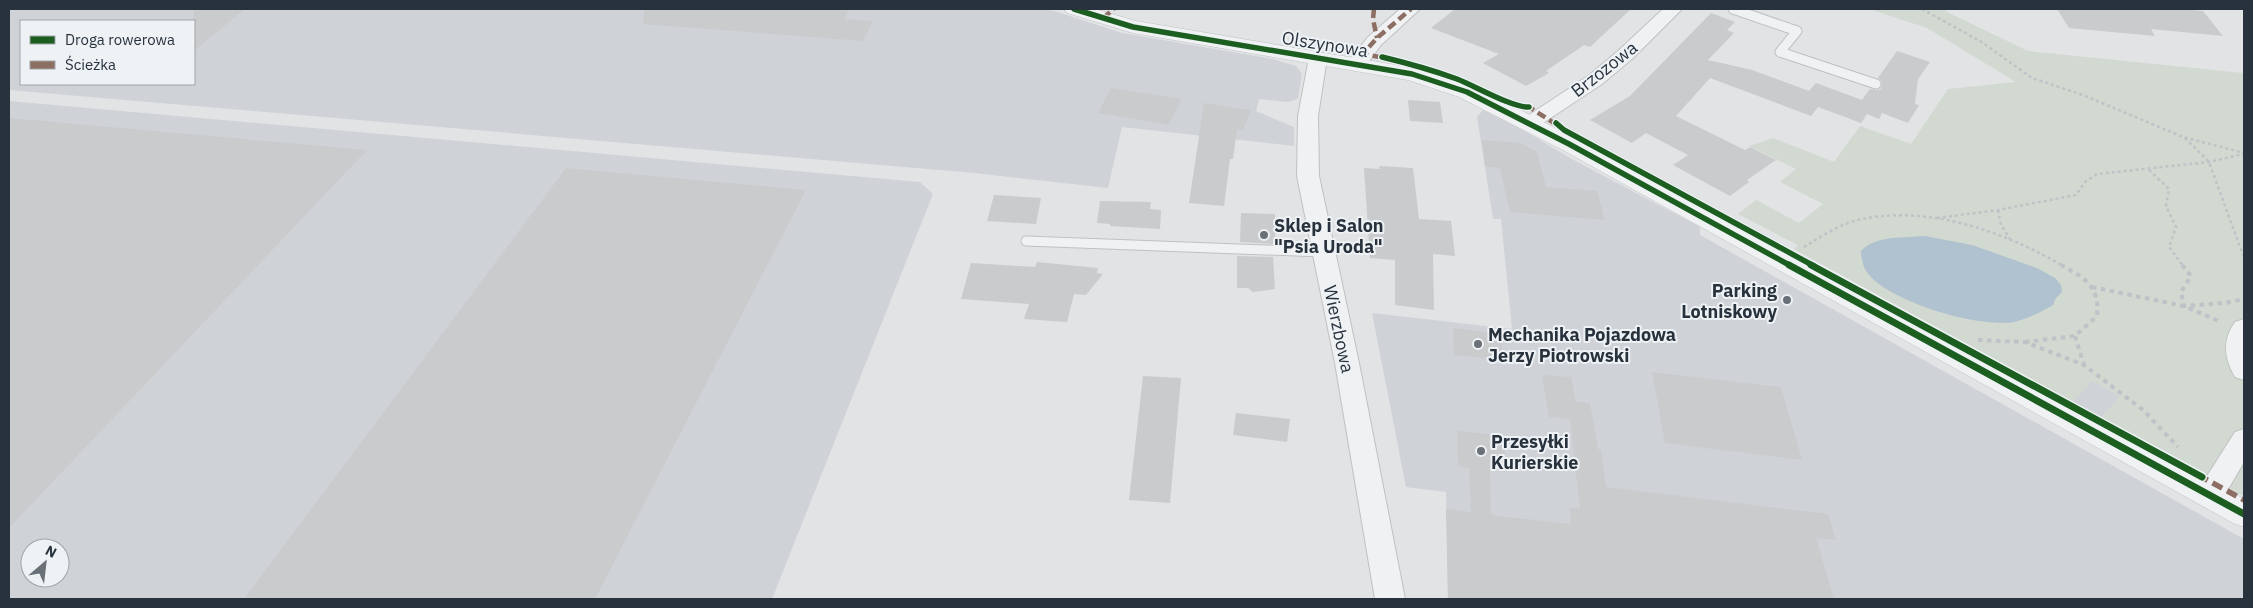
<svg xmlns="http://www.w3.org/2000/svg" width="2253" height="608" viewBox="0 0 2253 608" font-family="'IBM Plex Sans',sans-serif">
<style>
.built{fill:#cfd3d8;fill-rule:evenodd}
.green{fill:#d2d9d1}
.water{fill:#b0c2cf}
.building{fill:#c9cbcd}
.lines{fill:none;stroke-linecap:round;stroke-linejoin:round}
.service-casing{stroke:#bfc1c3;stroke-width:11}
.minor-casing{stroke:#bfc1c3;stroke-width:2}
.tertiary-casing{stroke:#bfc1c3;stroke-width:1}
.path-far1{stroke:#bfc2c6;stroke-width:2.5;stroke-dasharray:3 3;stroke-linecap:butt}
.path{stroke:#bfc2c6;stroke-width:4;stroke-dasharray:4.5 4.5;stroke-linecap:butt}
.service{stroke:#f0f1f2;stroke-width:9}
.minor{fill:#f0f1f2;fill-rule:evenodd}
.tertiary{fill:#f0f1f2;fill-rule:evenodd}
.quiet-far1{stroke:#8d6e63;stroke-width:4.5;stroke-dasharray:9 4.5;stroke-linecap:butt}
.quiet{stroke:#8d6e63;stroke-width:5.5;stroke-dasharray:11 5.5;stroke-linecap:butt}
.cycleway-far1-casing{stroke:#eef2f5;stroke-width:8}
.cycleway-casing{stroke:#eef2f5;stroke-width:10}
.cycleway-far1{stroke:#1b5e20;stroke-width:5.5}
.cycleway{stroke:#1b5e20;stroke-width:7}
.poi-dot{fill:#697078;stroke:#eef2f5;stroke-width:2}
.labels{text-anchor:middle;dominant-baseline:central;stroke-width:4;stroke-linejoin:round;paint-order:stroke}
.street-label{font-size:18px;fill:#28323d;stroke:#eef2f5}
.poi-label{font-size:18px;font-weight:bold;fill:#28323d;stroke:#eef2f5;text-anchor:start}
</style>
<rect width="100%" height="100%" fill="#e1e3e5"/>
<g class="built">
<path d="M9,9H1048L1122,33L1273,59L1296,66L1302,74L1298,99L1287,102L1259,99L1256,111L1294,127V146L1122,127L1108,188L974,173L9,90ZM21,21H194V84H21Z"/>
<path d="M9,101L920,182L933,194L772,599H9ZM30,548H60V578H30Z"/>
<path d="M1483,110L1505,119L1570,158L1700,227V235L2244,539V599H1448L1446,492L1406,487L1372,313L1512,329L1501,219H1493L1477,117Z"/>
<path d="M2092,380L2121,396L2101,418L2072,402Z"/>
</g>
<path class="green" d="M1869,9H1945L1947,12L2028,51L2243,73L2244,320L2242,321L2244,326V496L2101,418L2120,396L2092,381L2072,402L1794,249L1798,245L1738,214L1756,200L1799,223L1823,204L1780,182L1796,169L1749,146L1773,138L1834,162L1860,126L1911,144L1948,89L2016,82L1927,28Z"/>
<path class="water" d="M1925,236L1972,245L2037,268L2055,278L2061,285L2062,292L2056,298L2053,305C2041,312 2028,319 2014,322C1979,328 1894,303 1870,276C1863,269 1862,261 1861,251C1876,235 1904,238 1925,236Z"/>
<g class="building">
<path d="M194,9H245L194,51Z"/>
<path d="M644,9H850L844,19L873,21L863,41L643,24Z"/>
<path d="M1455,9H1631L1590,47L1584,45L1546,71L1549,73L1526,86L1483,63L1499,54L1431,28Z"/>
<path d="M2057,9H2179L2203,11L2223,36L2151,29L2155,36L2069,28Z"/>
<path d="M1711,13L1735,22L1727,30L1734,33L1708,60L1752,70L1809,91L1816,83L1862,100L1870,89L1877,90L1881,89L1882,82L1878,78L1897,51L1930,62L1918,79L1915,104L1919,105L1908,123L1882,113L1879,119L1867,114L1861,123L1818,107L1811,116L1710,78L1676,116L1745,150L1750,147L1776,160L1747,180L1749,182L1730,196L1673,165L1688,155L1646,133L1632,143L1590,120L1630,96Z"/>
<path d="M1111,88L1182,99L1168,125L1098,113Z"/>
<path d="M1408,100L1440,102L1443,123L1410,121Z"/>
<path d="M1204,103L1251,110L1243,130L1237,129L1233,159H1230L1224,206L1189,203Z"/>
<path d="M9,118L367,150L9,528Z"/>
<path d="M1482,140L1520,143L1537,152L1546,187L1597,191L1605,220L1510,212L1500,168L1485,166Z"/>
<path d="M1379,166L1413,168L1419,219L1451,221L1455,256L1433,254L1434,310L1395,305V260L1370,258L1364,168L1380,169Z"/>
<path d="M566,168L806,190L595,599H244Z"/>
<path d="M994,195L1041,198L1036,224L987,221Z"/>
<path d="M1100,201L1151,202L1150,209L1161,210L1160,229L1110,226V224L1097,223Z"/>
<path d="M1241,213L1275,214V240H1273V244L1240,242Z"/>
<path d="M1237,256L1273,257L1275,289L1253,292L1248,288H1237Z"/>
<path d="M1037,262L1098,268L1097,273L1103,274L1086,295L1074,294L1067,322L1024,319L1029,304L961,299L971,263L1035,267Z"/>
<path d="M1453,328L1501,334L1503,360L1454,355Z"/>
<path d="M1652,372L1781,387L1802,460L1665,443Z"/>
<path d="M1542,375L1571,377L1576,402L1590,403L1598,449L1601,450L1606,487L1828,514L1836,540L1816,538L1834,599H1448L1446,509L1471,512L1469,468L1458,466L1457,431L1504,436L1506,472L1490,470L1491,515L1571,524L1570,507L1580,509L1570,419L1549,417Z"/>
<path d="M1143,376L1181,378L1170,503L1129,500Z"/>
<path d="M1236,413L1290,419L1287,442L1233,435Z"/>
</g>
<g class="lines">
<g class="service-casing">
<g id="service">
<path d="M1733,9L1797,31L1780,52L1876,84"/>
<path d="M1026,241L1322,252"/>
</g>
</g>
<g class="minor-casing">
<g id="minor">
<path d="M1400,9H1420L1381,45L1364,68L1357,70L1350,68L1347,64L1368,37Z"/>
<path d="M1663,9H1682L1632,59L1602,84L1537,127L1530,129L1523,127L1520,123L1523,119L1588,76L1618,51Z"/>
<path d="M1318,52L1325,54L1327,58L1318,116L1319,176L1359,363L1405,599H1375L1335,363L1297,176L1298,116L1309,58L1311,54Z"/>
<path d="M2244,319V380L2235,377C2224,358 2222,340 2235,322Z"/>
<path d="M2244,429V462L2220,503L2210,506L2200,503L2196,495L2200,487L2235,432Z"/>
</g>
</g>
<g class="tertiary-casing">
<path id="tertiary" d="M1064,9H1095L1136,21L1420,69L1475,87L1577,139L2244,499V527L2233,523L1561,149L1459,97L1408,80L1133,33L1067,13Z"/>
</g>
<g class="path-far1">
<path d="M1922,9L1980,41L2032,78L2083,95L2183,137L2244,153"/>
<path d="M2185,138L2209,162L2244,258"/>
<path d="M2149,170L2169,189L2166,206L2176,227L2169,247L2183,266"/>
<path d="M1998,210L2001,225L2010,239"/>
<path d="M1937,218L1998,210L2076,195L2085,182L2097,174L2209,162L2243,154"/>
<path d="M1804,247C1822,236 1841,223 1862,219C1930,205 2005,232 2063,266"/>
</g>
<g class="path">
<path d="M2182,265L2191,276L2181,292L2184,306L2225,303L2244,299"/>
<path d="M2092,287L2184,306L2221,322"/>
<path d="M2075,336L2084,365"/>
<path d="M1978,340L2025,342L2084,365L2143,410L2178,447"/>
<path d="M2025,342L2075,336L2097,316C2100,286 2085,278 2061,265"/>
</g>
<use href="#service" class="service"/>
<use href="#minor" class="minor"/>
<use href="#tertiary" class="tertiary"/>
<g class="quiet-far1">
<path d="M1374,9L1373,19L1377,38"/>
<path d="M1103,18L1114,9"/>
<path d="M1346,51L1385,58"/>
<path d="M1360,57L1377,38L1411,9"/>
<path d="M1526,108L1529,107L1557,125"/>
</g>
<path class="quiet" d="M2198,475L2244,500"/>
<g class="cycleway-far1-casing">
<g id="cycleway-far1">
<path d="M1074,9L1133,27L1412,74L1467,92L1569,144L1791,266"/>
<path d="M1382,57C1407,63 1432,70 1457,79C1475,86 1513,108 1529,107"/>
<path d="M1556,123L1564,130L1814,266"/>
</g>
</g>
<g class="cycleway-casing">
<g id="cycleway">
<path d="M1789,265L2244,514"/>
<path d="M1811,265L2202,477"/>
</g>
</g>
<use href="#cycleway-far1" class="cycleway-far1"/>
<use href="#cycleway" class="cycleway"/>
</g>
<g class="poi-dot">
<circle cx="1264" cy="235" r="5"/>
<circle cx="1787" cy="300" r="5"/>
<circle cx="1478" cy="344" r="5"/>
<circle cx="1481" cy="451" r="5"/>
</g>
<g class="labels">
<g class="street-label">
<text transform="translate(1325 44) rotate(9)">Olszynowa</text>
<text transform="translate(1604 69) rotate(-38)">Brzozowa</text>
<text transform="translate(1339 329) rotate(78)">Wierzbowa</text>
</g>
<g class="poi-label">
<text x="1274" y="225">Sklep i Salon<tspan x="1274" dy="21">"Psia Uroda"</tspan></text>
<text x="1777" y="290" text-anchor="end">Parking<tspan x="1777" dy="21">Lotniskowy</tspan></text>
<text x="1488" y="334">Mechanika Pojazdowa<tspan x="1488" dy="21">Jerzy Piotrowski</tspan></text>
<text x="1491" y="441">Przesyłki<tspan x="1491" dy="21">Kurierskie</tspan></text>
</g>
</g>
<rect width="2253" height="608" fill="none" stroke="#28323d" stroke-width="20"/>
<rect x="20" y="20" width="175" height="65" fill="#eef2f5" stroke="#9fa5ab"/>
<rect x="30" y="36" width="25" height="8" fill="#1b5e20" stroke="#9fa5ab"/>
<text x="65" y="45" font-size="15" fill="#28323d">Droga rowerowa</text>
<rect x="30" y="61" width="25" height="8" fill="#8d6e63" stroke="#9fa5ab"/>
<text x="65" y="70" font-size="15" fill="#28323d">Ścieżka</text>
<g transform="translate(45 563) rotate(28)"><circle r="24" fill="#eef2f5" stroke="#9fa5ab"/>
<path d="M0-4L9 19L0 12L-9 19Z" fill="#697078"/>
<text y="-8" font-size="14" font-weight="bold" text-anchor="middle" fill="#28323d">N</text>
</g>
</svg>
